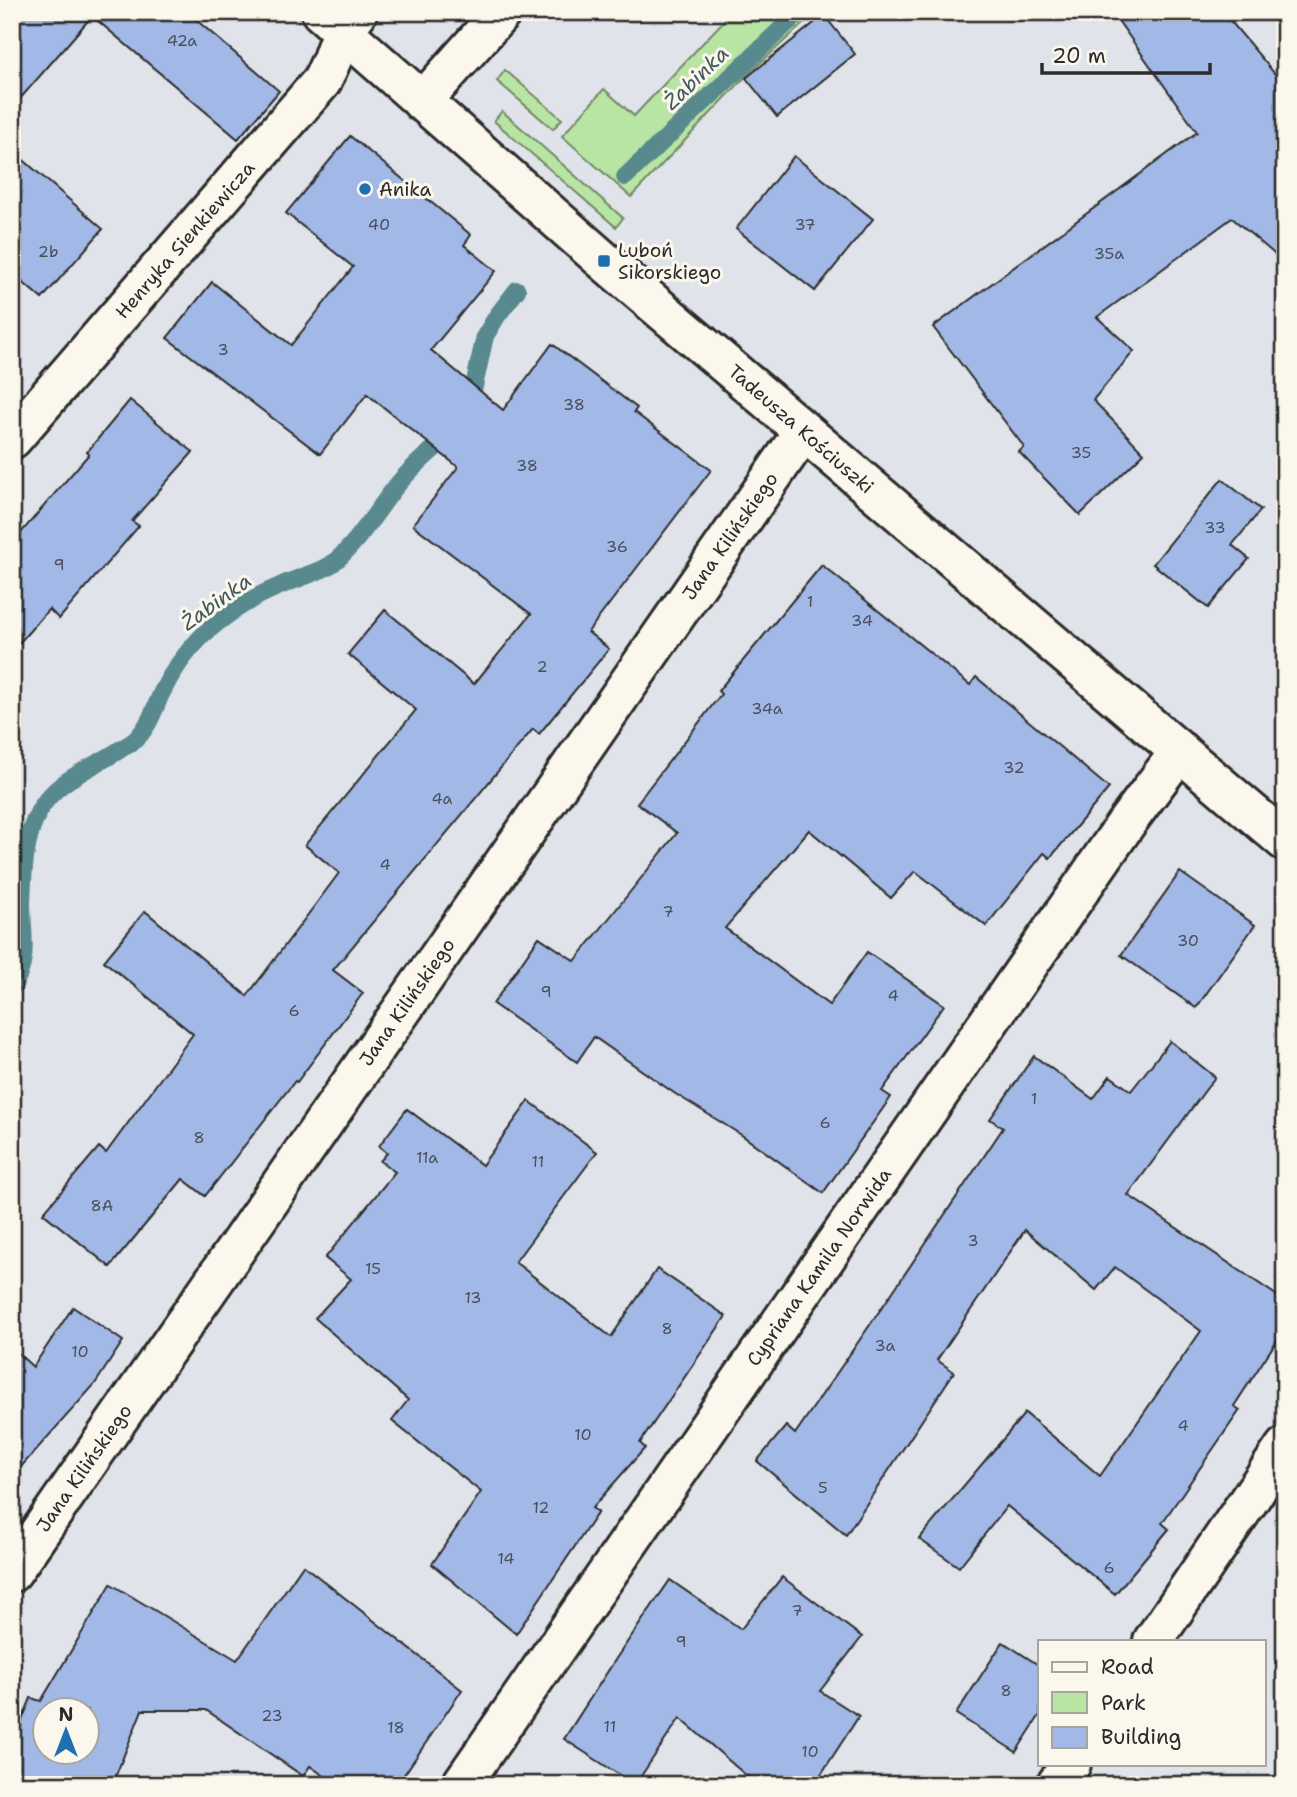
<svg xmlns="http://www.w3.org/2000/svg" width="1297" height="1797" viewBox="0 0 1297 1797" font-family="'Shantell Sans',sans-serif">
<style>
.green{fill:#b8e5a3;stroke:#728867;stroke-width:2}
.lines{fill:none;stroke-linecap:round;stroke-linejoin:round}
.stream{stroke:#59898e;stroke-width:18}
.building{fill:#a2b9e7;stroke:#2b2b2b;stroke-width:2;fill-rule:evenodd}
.minor-casing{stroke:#2b2b2b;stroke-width:44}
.minor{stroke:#fbf7ec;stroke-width:38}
.poi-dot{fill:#1f6fb2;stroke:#fbf7ec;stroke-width:2.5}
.labels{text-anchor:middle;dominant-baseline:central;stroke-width:6;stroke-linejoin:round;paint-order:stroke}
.number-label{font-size:16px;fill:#494e5a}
.poi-label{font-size:19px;fill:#2b2b2b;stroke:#fbf7ec;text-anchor:start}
.street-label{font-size:19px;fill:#2b2b2b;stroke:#fbf7ec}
.water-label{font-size:21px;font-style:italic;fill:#425a5d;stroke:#fbf7ec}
</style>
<rect width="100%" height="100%" fill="#e0e4ea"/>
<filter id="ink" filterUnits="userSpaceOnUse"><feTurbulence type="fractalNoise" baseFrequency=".0143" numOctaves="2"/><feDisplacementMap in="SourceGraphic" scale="14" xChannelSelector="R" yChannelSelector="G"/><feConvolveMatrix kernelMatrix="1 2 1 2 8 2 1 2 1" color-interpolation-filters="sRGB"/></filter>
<g filter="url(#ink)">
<g class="green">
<path d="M732,12H816L747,75L631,197L562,136L604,89L634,116Z"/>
<path d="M505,70L562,119L553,129L497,81Z"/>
<path d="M502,111L623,218L616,227L494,121Z"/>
</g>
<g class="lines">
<g class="stream">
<path d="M625,177L799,12"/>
<path d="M469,409L485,336L497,316L517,290"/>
<path d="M12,987C30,962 22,932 22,904C23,873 24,839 39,811C56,780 90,769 118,751C123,747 131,744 135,740C149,727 154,710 161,694C172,671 186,652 204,634C226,614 253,597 280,586C294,579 321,572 333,563C358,543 377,510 397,485C413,466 432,450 451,434"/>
</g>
</g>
<g class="building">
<path d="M12,12H187L279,91L238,139L92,16L12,108Z"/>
<path d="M1112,12H1223L1285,86V263L1232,218L1097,317L1134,351L1093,400L1144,453L1080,515L1019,452L1024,447L933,327L1197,132Z"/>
<path d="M824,15L855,54L777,117L746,78Z"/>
<path d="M350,136L471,235L464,245L496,271L431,350L503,410L552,344L637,408L634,412L711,470L588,632L609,649L539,734L533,729L333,970L363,993L297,1082L295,1081L205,1196L183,1179L110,1267L43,1213L99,1147L106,1153L193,1034L104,961L145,911L247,996L339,873L305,845L416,710L348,654L385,610L474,684L531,614L413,525L458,467L367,394L320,454L167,338L212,282L291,345L353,267L286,213Z"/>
<path d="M12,150L103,229L42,299L12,273Z"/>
<path d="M794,156L873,219L815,291L736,229Z"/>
<path d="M130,400L193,452L132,521L139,526L59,619L49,609L12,651V543L89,454L87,452Z"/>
<path d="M1222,479L1261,510L1232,545L1249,559L1208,608L1153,564Z"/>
<path d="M822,565L970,685L976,677L1109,788L1050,858L1044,853L986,926L915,871L891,898L809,830L725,928L829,1005L867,952L944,1005L882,1091L891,1097L823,1193L743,1136L674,1093L594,1037L577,1062L493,1004L539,937L575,961L677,833L637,803L721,694L718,691Z"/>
<path d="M1180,872L1255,925L1196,1008L1121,955Z"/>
<path d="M1170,1041L1215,1077L1128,1195L1285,1301V1328L1234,1406L1240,1410L1162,1523L1169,1529L1115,1594L1007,1506L959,1567L919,1539L1025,1413L1100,1476L1201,1331L1115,1267L1096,1290L1025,1230L937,1360L954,1372L846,1535L757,1461L786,1426L795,1434L898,1284L1003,1128L990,1119L1034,1056L1093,1099L1110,1076L1131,1091Z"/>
<path d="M529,1101L597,1152L515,1262L611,1337L657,1269L726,1316L640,1443L645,1448L592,1508L598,1512L516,1634L432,1564L481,1492L392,1421L408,1400L315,1318L351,1279L325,1258L395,1172L380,1161L387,1153L379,1146L407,1109L482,1165Z"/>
<path d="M73,1307L123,1341L95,1384L12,1477V1348L33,1367Z"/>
<path d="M303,1565L462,1690L397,1785H337L310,1766L303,1776L206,1710H142L112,1785H12V1745L31,1698L41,1701L111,1584L237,1660ZM46,1710H88V1752H46Z"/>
<path d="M782,1577L862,1637L820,1691L859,1716L814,1785H757L680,1718L635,1785L564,1739L617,1657L670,1580L741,1629Z"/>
<path d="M1003,1642L1040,1666V1715L1016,1752L956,1714Z"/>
</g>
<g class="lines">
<g class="minor-casing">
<g id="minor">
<path d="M321,12L604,261L1285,841"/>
<path d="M422,102L502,12"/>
<path d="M12,439L322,81L332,59L342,31L357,13"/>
<path d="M12,1572L803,432"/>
<path d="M1153,1641L1285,1447"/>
<path d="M461,1785L1127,822L1180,751"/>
<path d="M1056,1785L1071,1764"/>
</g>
</g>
<use href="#minor" class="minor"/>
</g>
</g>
<g class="poi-dot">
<circle cx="365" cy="189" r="7"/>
<rect x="597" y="254" width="14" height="14" rx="3.5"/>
</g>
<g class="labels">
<g class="number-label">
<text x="182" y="40">42a</text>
<text x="379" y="224">40</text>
<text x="805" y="224">37</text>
<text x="48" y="251">2b</text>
<text x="1109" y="253">35a</text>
<text x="223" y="349">3</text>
<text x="574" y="404">38</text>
<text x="1081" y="452">35</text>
<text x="527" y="465">38</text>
<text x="1215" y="527">33</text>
<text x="617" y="546">36</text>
<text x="59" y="564">9</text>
<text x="810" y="601">1</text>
<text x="862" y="620">34</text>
<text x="542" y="666">2</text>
<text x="767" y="708">34a</text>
<text x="1014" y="767">32</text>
<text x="442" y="798">4a</text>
<text x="385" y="864">4</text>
<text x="668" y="911">7</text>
<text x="1188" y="940">30</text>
<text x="546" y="991">9</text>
<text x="893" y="995">4</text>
<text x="294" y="1010">6</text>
<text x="1034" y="1098">1</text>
<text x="825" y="1122">6</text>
<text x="199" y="1137">8</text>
<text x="427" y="1157">11a</text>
<text x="538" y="1161">11</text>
<text x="102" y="1205">8A</text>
<text x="973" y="1240">3</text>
<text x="373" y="1268">15</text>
<text x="473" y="1297">13</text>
<text x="667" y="1328">8</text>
<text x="885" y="1345">3a</text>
<text x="80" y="1351">10</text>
<text x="1183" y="1425">4</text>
<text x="583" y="1434">10</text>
<text x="823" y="1487">5</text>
<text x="541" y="1507">12</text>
<text x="506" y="1558">14</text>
<text x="1109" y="1567">6</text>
<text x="797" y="1610">7</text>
<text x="681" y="1641">9</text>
<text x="1006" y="1690">8</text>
<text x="272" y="1715">23</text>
<text x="610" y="1726">11</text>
<text x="396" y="1727">18</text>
<text x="810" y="1751">10</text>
</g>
<g class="poi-label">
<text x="379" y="189">Anika</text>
<text x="618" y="250">Luboń<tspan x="618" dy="22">Sikorskiego</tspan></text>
</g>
<g class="street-label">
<text transform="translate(185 240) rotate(-49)">Henryka Sienkiewicza</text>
<text transform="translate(801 429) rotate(41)">Tadeusza Kościuszki</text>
<text transform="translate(730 536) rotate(-55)">Jana Kilińskiego</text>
<text transform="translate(407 1002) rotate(-55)">Jana Kilińskiego</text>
<text transform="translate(819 1267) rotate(-55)">Cypriana Kamila Norwida</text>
<text transform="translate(84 1468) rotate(-55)">Jana Kilińskiego</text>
</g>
<g class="water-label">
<text transform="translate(696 78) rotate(-44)">Żabinka</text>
<text transform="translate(216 602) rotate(-36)">Żabinka</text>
</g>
</g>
<rect width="1297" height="1797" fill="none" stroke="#fbf7ec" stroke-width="42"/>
<rect x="21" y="21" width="1255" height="1755" fill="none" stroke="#2b2b2b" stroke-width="2.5" filter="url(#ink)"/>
<rect x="1038" y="1640" width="228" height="126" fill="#fbf7ec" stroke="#a8a59f" stroke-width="2"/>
<rect x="1052" y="1662" width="35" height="10" fill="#fbf7ec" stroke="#a8a59f" stroke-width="2"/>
<text x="1101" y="1674" font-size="21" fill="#2b2b2b">Road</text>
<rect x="1052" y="1692" width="35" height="21" fill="#b8e5a3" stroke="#a8a59f" stroke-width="2"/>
<text x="1101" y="1710" font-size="21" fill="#2b2b2b">Park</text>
<rect x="1052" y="1727" width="35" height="21" fill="#a2b9e7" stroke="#a8a59f" stroke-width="2"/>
<text x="1101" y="1744" font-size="21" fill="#2b2b2b">Building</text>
<g transform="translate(66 1731)"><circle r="33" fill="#fbf7ec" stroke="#a8a59f" stroke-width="2"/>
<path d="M0-5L12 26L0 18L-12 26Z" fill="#1f6fb2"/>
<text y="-10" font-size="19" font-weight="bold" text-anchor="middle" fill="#2b2b2b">N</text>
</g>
<path d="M1042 63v10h168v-10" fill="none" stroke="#2b2b2b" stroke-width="3.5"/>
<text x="1052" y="63" font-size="21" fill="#2b2b2b" stroke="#fbf7ec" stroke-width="5" paint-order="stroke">20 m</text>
</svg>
